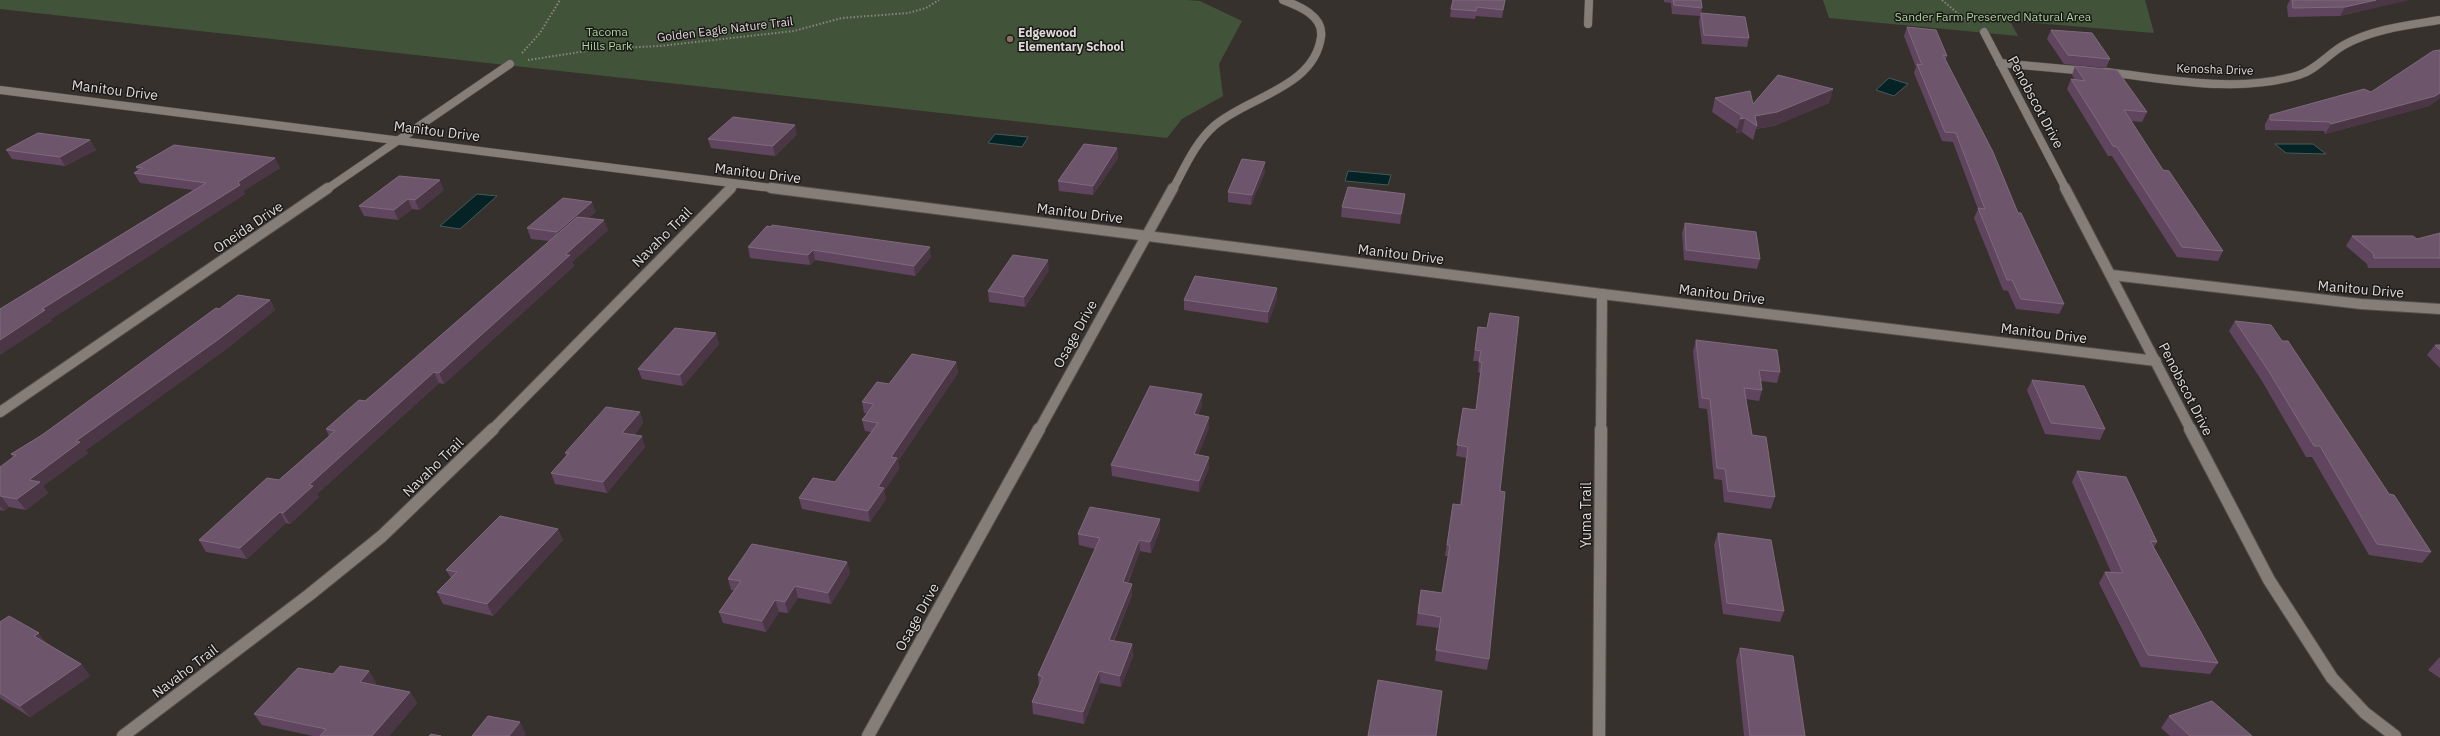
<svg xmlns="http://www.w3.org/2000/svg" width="2440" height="736" viewBox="0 0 2440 736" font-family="'IBM Plex Sans',sans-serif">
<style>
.green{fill:#41543a}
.water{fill:#052324;stroke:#465a5a}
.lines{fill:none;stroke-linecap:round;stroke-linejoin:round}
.minor-far2-casing{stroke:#544f4c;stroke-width:9}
.minor-far1-casing{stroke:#544f4c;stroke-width:12}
.minor-casing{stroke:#544f4c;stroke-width:14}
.path{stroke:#8a8582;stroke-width:2;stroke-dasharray:1.5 2;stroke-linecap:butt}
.minor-far2{stroke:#847d78;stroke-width:8}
.minor-far1{stroke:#847d78;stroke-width:10}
.minor{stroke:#847d78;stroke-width:12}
.wall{fill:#60455e}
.shaded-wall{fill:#4a3645}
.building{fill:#6d556b;stroke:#7f6a7d}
.education-dot{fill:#8d6e63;stroke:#1c1a18;stroke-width:1.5}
.labels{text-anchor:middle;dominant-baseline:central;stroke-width:3;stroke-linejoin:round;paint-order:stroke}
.far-park-label{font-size:12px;fill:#aad49c;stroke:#1c1a18}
.far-street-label{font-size:12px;fill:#dfdbd9;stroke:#1c1a18}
.far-poi-label{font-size:12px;font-weight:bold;fill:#dfdbd9;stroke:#1c1a18;text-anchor:start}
.street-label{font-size:14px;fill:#dfdbd9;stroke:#1c1a18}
</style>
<rect width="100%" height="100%" fill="#37312d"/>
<g class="green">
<path d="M0,0H1186L1200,1L1242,21L1219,64L1223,96L1182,119L1167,138L0,9Z"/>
<path d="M1823,0H2145L2154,33L2010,21L2018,36L1829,18Z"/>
</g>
<g class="water">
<path d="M1889,78L1908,84L1894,96L1876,90Z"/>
<path d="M995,134L1028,137L1022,147L988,143Z"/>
<path d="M2275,144H2313L2326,154L2286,153Z"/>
<path d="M1348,171L1391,175L1388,185L1345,181Z"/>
<path d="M477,194L497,196L460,229L440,226Z"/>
</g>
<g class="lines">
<g class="minor-far2-casing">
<g id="minor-far2">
<path d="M1588,24L1589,0"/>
<path d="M1984,32L2066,189"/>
<path d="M2000,63L2086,71"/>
<path d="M2106,72C2168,79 2237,94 2299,75C2316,70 2328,54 2344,45C2372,29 2409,25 2440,20"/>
<path d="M0,90L779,189"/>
<path d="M327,189L510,64"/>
<path d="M730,189L734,185"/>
<path d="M1173,189C1185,167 1195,143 1214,126C1247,97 1314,88 1321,37C1324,16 1299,6 1283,0"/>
</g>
</g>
<g class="minor-far1-casing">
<g id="minor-far1">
<path d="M771,188L1602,294L2156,361"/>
<path d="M2065,188L2191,430"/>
<path d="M2112,275L2361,304L2440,309"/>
<path d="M0,412L328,188"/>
<path d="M492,430L731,188"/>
<path d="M1039,430L1173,188"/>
<path d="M1601,430L1602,294"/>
</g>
</g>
<g class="minor-casing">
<g id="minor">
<path d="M2190,429L2269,580L2332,678L2365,713L2395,736"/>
<path d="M123,736L309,595L382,536L493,429"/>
<path d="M868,736L1039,429"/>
<path d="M1599,736L1601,429"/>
</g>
</g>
<g class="path">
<path d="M1942,0L1969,23"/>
<path d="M522,53L540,33L560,0"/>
<path d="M528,60L600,49L660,46L794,31L842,18L908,13L926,8L939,0"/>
</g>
<use href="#minor-far2" class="minor-far2"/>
<use href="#minor-far1" class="minor-far1"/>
<use href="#minor" class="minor"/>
</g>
<g class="wall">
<path d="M1505,0L1502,18L1476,16L1475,19L1450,17L1451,9Z"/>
<path d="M1664,0H1701L1702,8L1701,13L1749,38L1747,47L1702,44L1699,22L1700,16L1672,14L1671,3L1664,2Z"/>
<path d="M2290,0H2408L2340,16L2288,17L2287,6Z"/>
<path d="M1907,27L1947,56L1945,61L2018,213L2064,304L2059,314L2016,309L2008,291L2003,290L1974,218L1978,209L1953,142L1942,141L1914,73L1916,67L1904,36Z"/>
<path d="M2051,30L2110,59L2106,68L2064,64L2047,39Z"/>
<path d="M2440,50V98L2429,106L2325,134L2324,131L2265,130V124L2270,115L2371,92Z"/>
<path d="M2075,66L2147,112L2142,122L2131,121L2163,170L2223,251L2218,261L2177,257L2112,156H2108L2067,89L2071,79L2075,80L2072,75Z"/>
<path d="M1833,89L1829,103L1774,126L1756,129L1753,140L1742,132L1736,133L1737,129L1712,112L1715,98L1753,104Z"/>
<path d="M797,134L775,156L711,148L708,139Z"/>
<path d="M90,140L96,150L65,166L12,159L6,150Z"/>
<path d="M1117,148L1118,158L1093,195L1059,191L1058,181Z"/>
<path d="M1265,162V172L1251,205L1228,202V192Z"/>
<path d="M136,167L280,168L243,191L245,194L51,319L52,321L5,306L193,190L140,183L134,173L138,171Z"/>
<path d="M444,190L419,210L412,209L398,220L364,216L359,206Z"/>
<path d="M1405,194L1404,204L1400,224L1341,217L1342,207Z"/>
<path d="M596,212L588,218L608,230L572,262L574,266L444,384L439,383L317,494L319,497L290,524L286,523L247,559L206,552L199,540L279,480L329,436L326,429L365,401L378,390L549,241L531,239L527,228Z"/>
<path d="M1685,223L1760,259L1757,269L1684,260L1682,233Z"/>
<path d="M767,226L931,257L915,276L815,260L810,265L750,258L748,247Z"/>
<path d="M2440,233V268H2368L2367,264L2346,246L2352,236L2417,239Z"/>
<path d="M1049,270L1025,307L989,302L988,291Z"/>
<path d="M1277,299L1268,323L1184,310V300Z"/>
<path d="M270,300L275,310L225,350L86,450L88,453L43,486L48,493L26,510L9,507L4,511L0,510V467L13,458L11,454L42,435L219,309Z"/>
<path d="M2235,321L2389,494L2431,552L2422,563L2369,555L2312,457H2306L2262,381L2229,331Z"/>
<path d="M1478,327L1500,491L1489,659L1487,670L1435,661L1439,628L1416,625L1421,590L1442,593L1448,556H1445L1453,504L1460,505L1466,458L1456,456L1463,408L1476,410L1480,373L1478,372L1479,361H1473Z"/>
<path d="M1696,340L1780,372L1777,383L1761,381L1762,390L1759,401L1746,399L1752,435L1775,497L1771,509L1724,502L1722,480L1714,479L1707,409L1699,408L1693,351Z"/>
<path d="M719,344L683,386L642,379L638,369Z"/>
<path d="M2435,345H2440V368L2427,355Z"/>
<path d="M956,362L958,373L898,461L899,469L884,491L886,499L870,522L802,509L799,498L835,482L871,432L865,431L862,420L867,413H864L862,402L889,384Z"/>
<path d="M2032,380L2105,429L2100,440L2045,434L2027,390Z"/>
<path d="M1202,394V405L1198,415L1209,428L1198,455L1209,457V468L1199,492L1112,476L1111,465Z"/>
<path d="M640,412L643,423L634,435L645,447L607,493L555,484L551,473L566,456L565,453Z"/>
<path d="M2077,471L2157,542L2154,547L2218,663L2210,674L2141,667L2099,583L2105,572H2111L2072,482Z"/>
<path d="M1160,519V530L1151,553L1140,551L1128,583L1132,595L1114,641L1132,644L1133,656L1121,687L1100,683L1084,724L1033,714L1032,702L1039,685L1038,675L1095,549L1079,545L1078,534Z"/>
<path d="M558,529L563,540L493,616L443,604L437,592L451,578L446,570Z"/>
<path d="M1718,533L1784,611L1780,622L1723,614L1714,545Z"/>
<path d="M847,562L850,573L831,604L798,598L788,613L779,612L766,632L723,623L719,612L734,590H731L728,579Z"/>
<path d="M0,622L48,645L81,664L90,676L30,717L0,698Z"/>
<path d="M1740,648L1805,736H1744L1736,660Z"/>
<path d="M2440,657V678L2428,670L2438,659Z"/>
<path d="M369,671L376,683L374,685L410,692L417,703L389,736H313L262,725L254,714L333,674Z"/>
<path d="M2169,716L2252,736H2170L2161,728Z"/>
</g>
<g class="shaded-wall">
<path d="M2376,0H2408L2340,16L2345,7Z"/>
<path d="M1833,89L1829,103L1774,126L1756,129L1757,126L1755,116Z"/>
<path d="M2440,93V98L2429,106L2325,134L2331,124Z"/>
<path d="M1745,118L1742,132L1736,133L1740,119Z"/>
<path d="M795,125L797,134L775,156L773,146Z"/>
<path d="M90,140L96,150L65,166L60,157Z"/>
<path d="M1117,148L1118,158L1093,195V186Z"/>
<path d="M275,158L280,168L243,191L245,194L51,319L52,321L0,355V340L42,309L238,182Z"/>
<path d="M1265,162V172L1251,205L1252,195Z"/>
<path d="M440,180L444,190L419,210L415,200Z"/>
<path d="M1405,194L1404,204L1400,224L1401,214Z"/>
<path d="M408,199L412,209L398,220L394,210Z"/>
<path d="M592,202L596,212L561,243L557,232Z"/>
<path d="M604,220L608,230L572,262L574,266L444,384L439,373L565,255Z"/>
<path d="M930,247L931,257L915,276L914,266Z"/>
<path d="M813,250L815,260L810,265L808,255Z"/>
<path d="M1048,260L1049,270L1025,307L1024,297Z"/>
<path d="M1277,288V299L1268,323V312Z"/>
<path d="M270,300L275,310L225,350L86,450L88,453L43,486L48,493L26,510L17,499L29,480L76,441Z"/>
<path d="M716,333L719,344L683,386L680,375Z"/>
<path d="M956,362L958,373L898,461L899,469L884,491L886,499L870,522L868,511L878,487L891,457Z"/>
<path d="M434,372L439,383L317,494L319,497L290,524L283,513L309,485Z"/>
<path d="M1202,394V405L1194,425V414Z"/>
<path d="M640,412L643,423L626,444L622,433Z"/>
<path d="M1209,417V428L1194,465V454Z"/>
<path d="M642,436L645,447L607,493L603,482Z"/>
<path d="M1209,457V468L1199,492V481Z"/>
<path d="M0,496H1L9,507L4,511L0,506Z"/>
<path d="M280,512L286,523L247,559L240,548Z"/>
<path d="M1160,519V530L1151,553L1150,542Z"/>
<path d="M558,529L563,540L493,616L487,604Z"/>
<path d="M1139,540L1140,551L1123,593V582Z"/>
<path d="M847,562L850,573L831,604L828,593Z"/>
<path d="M1132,584V595L1109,651V640Z"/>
<path d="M795,586L798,598L788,613L785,602Z"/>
<path d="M775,600L779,612L766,632L762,621Z"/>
<path d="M39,633L48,645L34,636Z"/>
<path d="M1132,644L1133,656L1121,687L1120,676Z"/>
<path d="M81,664L90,676L30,717L20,706Z"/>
<path d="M369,671L376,683L367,693L360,682Z"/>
<path d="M1099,671L1100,683L1084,724L1083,712Z"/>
<path d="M410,692L417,703L389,736H372Z"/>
<path d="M520,722L526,734L524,736H509Z"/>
</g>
<g class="building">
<path d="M1453,0H1505L1503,10L1477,7L1476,11L1451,9Z"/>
<path d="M1673,0H1701L1702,8L1674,5Z"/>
<path d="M2292,0H2376L2345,7L2293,8Z"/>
<path d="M1701,13L1745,17L1749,38L1704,35Z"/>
<path d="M1907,27L1936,30L1947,56L1943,55L1993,152L2018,213H2021L2064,304L2021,299L2012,280H2007L1978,208L1985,209L1956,133L1945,132L1917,64L1922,65Z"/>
<path d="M2051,30L2092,33L2110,59L2068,55Z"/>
<path d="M2440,50V93L2435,96L2331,124L2330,122L2270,120V115L2364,89L2371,92L2433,51Z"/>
<path d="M2075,66L2117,70L2147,112L2124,110L2163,170L2169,171L2223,251L2182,247L2117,147L2113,146L2071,79L2085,81Z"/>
<path d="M1778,75L1833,89L1777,112L1755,116L1757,126L1745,118L1740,119L1742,116L1715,98L1750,91L1753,104Z"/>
<path d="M733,117L795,125L773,146L708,139Z"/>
<path d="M38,133L90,140L60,157L6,150Z"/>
<path d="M1084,144L1117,148L1093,186L1058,181Z"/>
<path d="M174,145L275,158L238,182L240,185L42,309L45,310L0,340V309L206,183L134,173L143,168L136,167Z"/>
<path d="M1242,159L1265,162L1252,195L1228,192Z"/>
<path d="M399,176L440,180L415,200L408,199L394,210L359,206Z"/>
<path d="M1348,187L1405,194L1401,214L1342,207Z"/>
<path d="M563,198L592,202L557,232L527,228Z"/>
<path d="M577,217L604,220L565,255H570L439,373L434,372L309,485L313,486L283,513L280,512L240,548L199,540L267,478L279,480L335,431L326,429L359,400L365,401L378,390Z"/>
<path d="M1685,223L1756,232L1760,259L1686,250Z"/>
<path d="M772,225L930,247L914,266L813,250L808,255L748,247L767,226L772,227Z"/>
<path d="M2440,233V258H2374L2373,253L2352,236H2413L2417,239Z"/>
<path d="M1013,255L1048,260L1024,297L988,291Z"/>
<path d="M1195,276L1277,288L1268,312L1184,300Z"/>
<path d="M238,295L270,300L219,339L76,441L80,442L29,480L40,482L17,499L0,496V467L16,455L11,454L42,435L216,308L219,309Z"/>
<path d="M1490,313L1519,317L1500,491L1505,492L1489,659L1436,650L1441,617L1418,613L1421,590L1442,593L1450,545H1447L1453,504L1461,505L1468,447L1457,445L1463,408L1476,410L1482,362H1479L1481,351L1475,350L1478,327L1487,328Z"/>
<path d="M2235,321L2271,325L2282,341H2288L2389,494L2394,495L2431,552L2377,544L2320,446H2314L2268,370Z"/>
<path d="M675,328L716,333L680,375L638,369Z"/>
<path d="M1696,340L1777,350L1780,372L1759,370L1762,390L1744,388L1752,435L1766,437L1775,497L1728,491L1725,469L1717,468L1710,399L1702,398Z"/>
<path d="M2435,345H2440V350Z"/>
<path d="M912,354L956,362L891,457L897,458L878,487L884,488L868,511L799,498L813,478L835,482L878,423L862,420L874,404L862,402L877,382L889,384Z"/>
<path d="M2032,380L2084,386L2105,429L2051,423Z"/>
<path d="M1150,386L1202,394L1194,414L1209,417L1194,454L1209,457L1199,481L1111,465Z"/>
<path d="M606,407L640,412L622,433L642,436L603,482L551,473L569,453H565Z"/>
<path d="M2077,471L2126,477L2157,542L2150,541L2218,663L2148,655L2105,572L2123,573Z"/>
<path d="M1090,507L1160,519L1150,542L1139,540L1123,582L1132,584L1109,640L1132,644L1120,676L1099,671L1083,712L1032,702L1043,677L1038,675L1100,538L1078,534Z"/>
<path d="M500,516L558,529L487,604L437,592L457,572L446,570Z"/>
<path d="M1718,533L1771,540L1784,611L1727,603Z"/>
<path d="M752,544L847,562L828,593L795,586L785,602L775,600L762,621L719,612L741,581L728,579Z"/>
<path d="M9,616L39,633L34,636L81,664L20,706L0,693V622Z"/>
<path d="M1740,648L1793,656L1805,736H1750Z"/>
<path d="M340,666L369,671L360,682L410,692L372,736H320L326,729L254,714L298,668L333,674Z"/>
<path d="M1378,680L1442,691L1436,736H1368Z"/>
<path d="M2212,701L2252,736H2190L2169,716Z"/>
<path d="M488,716L520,722L509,736H472Z"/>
<path d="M431,734L441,736H429Z"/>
</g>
<circle class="education-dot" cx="1010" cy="39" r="4"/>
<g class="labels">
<g class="far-park-label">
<text x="1993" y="16">Sander Farm Preserved Natural Area</text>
<text x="607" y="31">Tacoma<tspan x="607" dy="14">Hills Park</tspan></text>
</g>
<g class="far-street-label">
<text transform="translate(725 29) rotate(-7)">Golden Eagle Nature Trail</text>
<text transform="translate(2215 69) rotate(2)">Kenosha Drive</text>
</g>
<g class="far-poi-label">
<text x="1018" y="32">Edgewood<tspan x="1018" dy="14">Elementary School</tspan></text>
</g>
<g class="street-label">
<text transform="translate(115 90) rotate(7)">Manitou Drive</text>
<text transform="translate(2036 102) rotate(62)">Penobscot Drive</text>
<text transform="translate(437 131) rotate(7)">Manitou Drive</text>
<text transform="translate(758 173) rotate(7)">Manitou Drive</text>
<text transform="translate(1080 213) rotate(7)">Manitou Drive</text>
<text transform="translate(248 227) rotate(-34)">Oneida Drive</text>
<text transform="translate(662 237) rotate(-45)">Navaho Trail</text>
<text transform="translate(1401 254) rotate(7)">Manitou Drive</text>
<text transform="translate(2361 289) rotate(5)">Manitou Drive</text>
<text transform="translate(1722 294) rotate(7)">Manitou Drive</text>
<text transform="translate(2044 333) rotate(7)">Manitou Drive</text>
<text transform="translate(1075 334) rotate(-61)">Osage Drive</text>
<text transform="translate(2186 389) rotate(63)">Penobscot Drive</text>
<text transform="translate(433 467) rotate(-44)">Navaho Trail</text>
<text transform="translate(1586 515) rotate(-90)">Yuma Trail</text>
<text transform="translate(917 617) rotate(-61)">Osage Drive</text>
<text transform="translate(185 671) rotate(-37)">Navaho Trail</text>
</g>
</g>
</svg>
